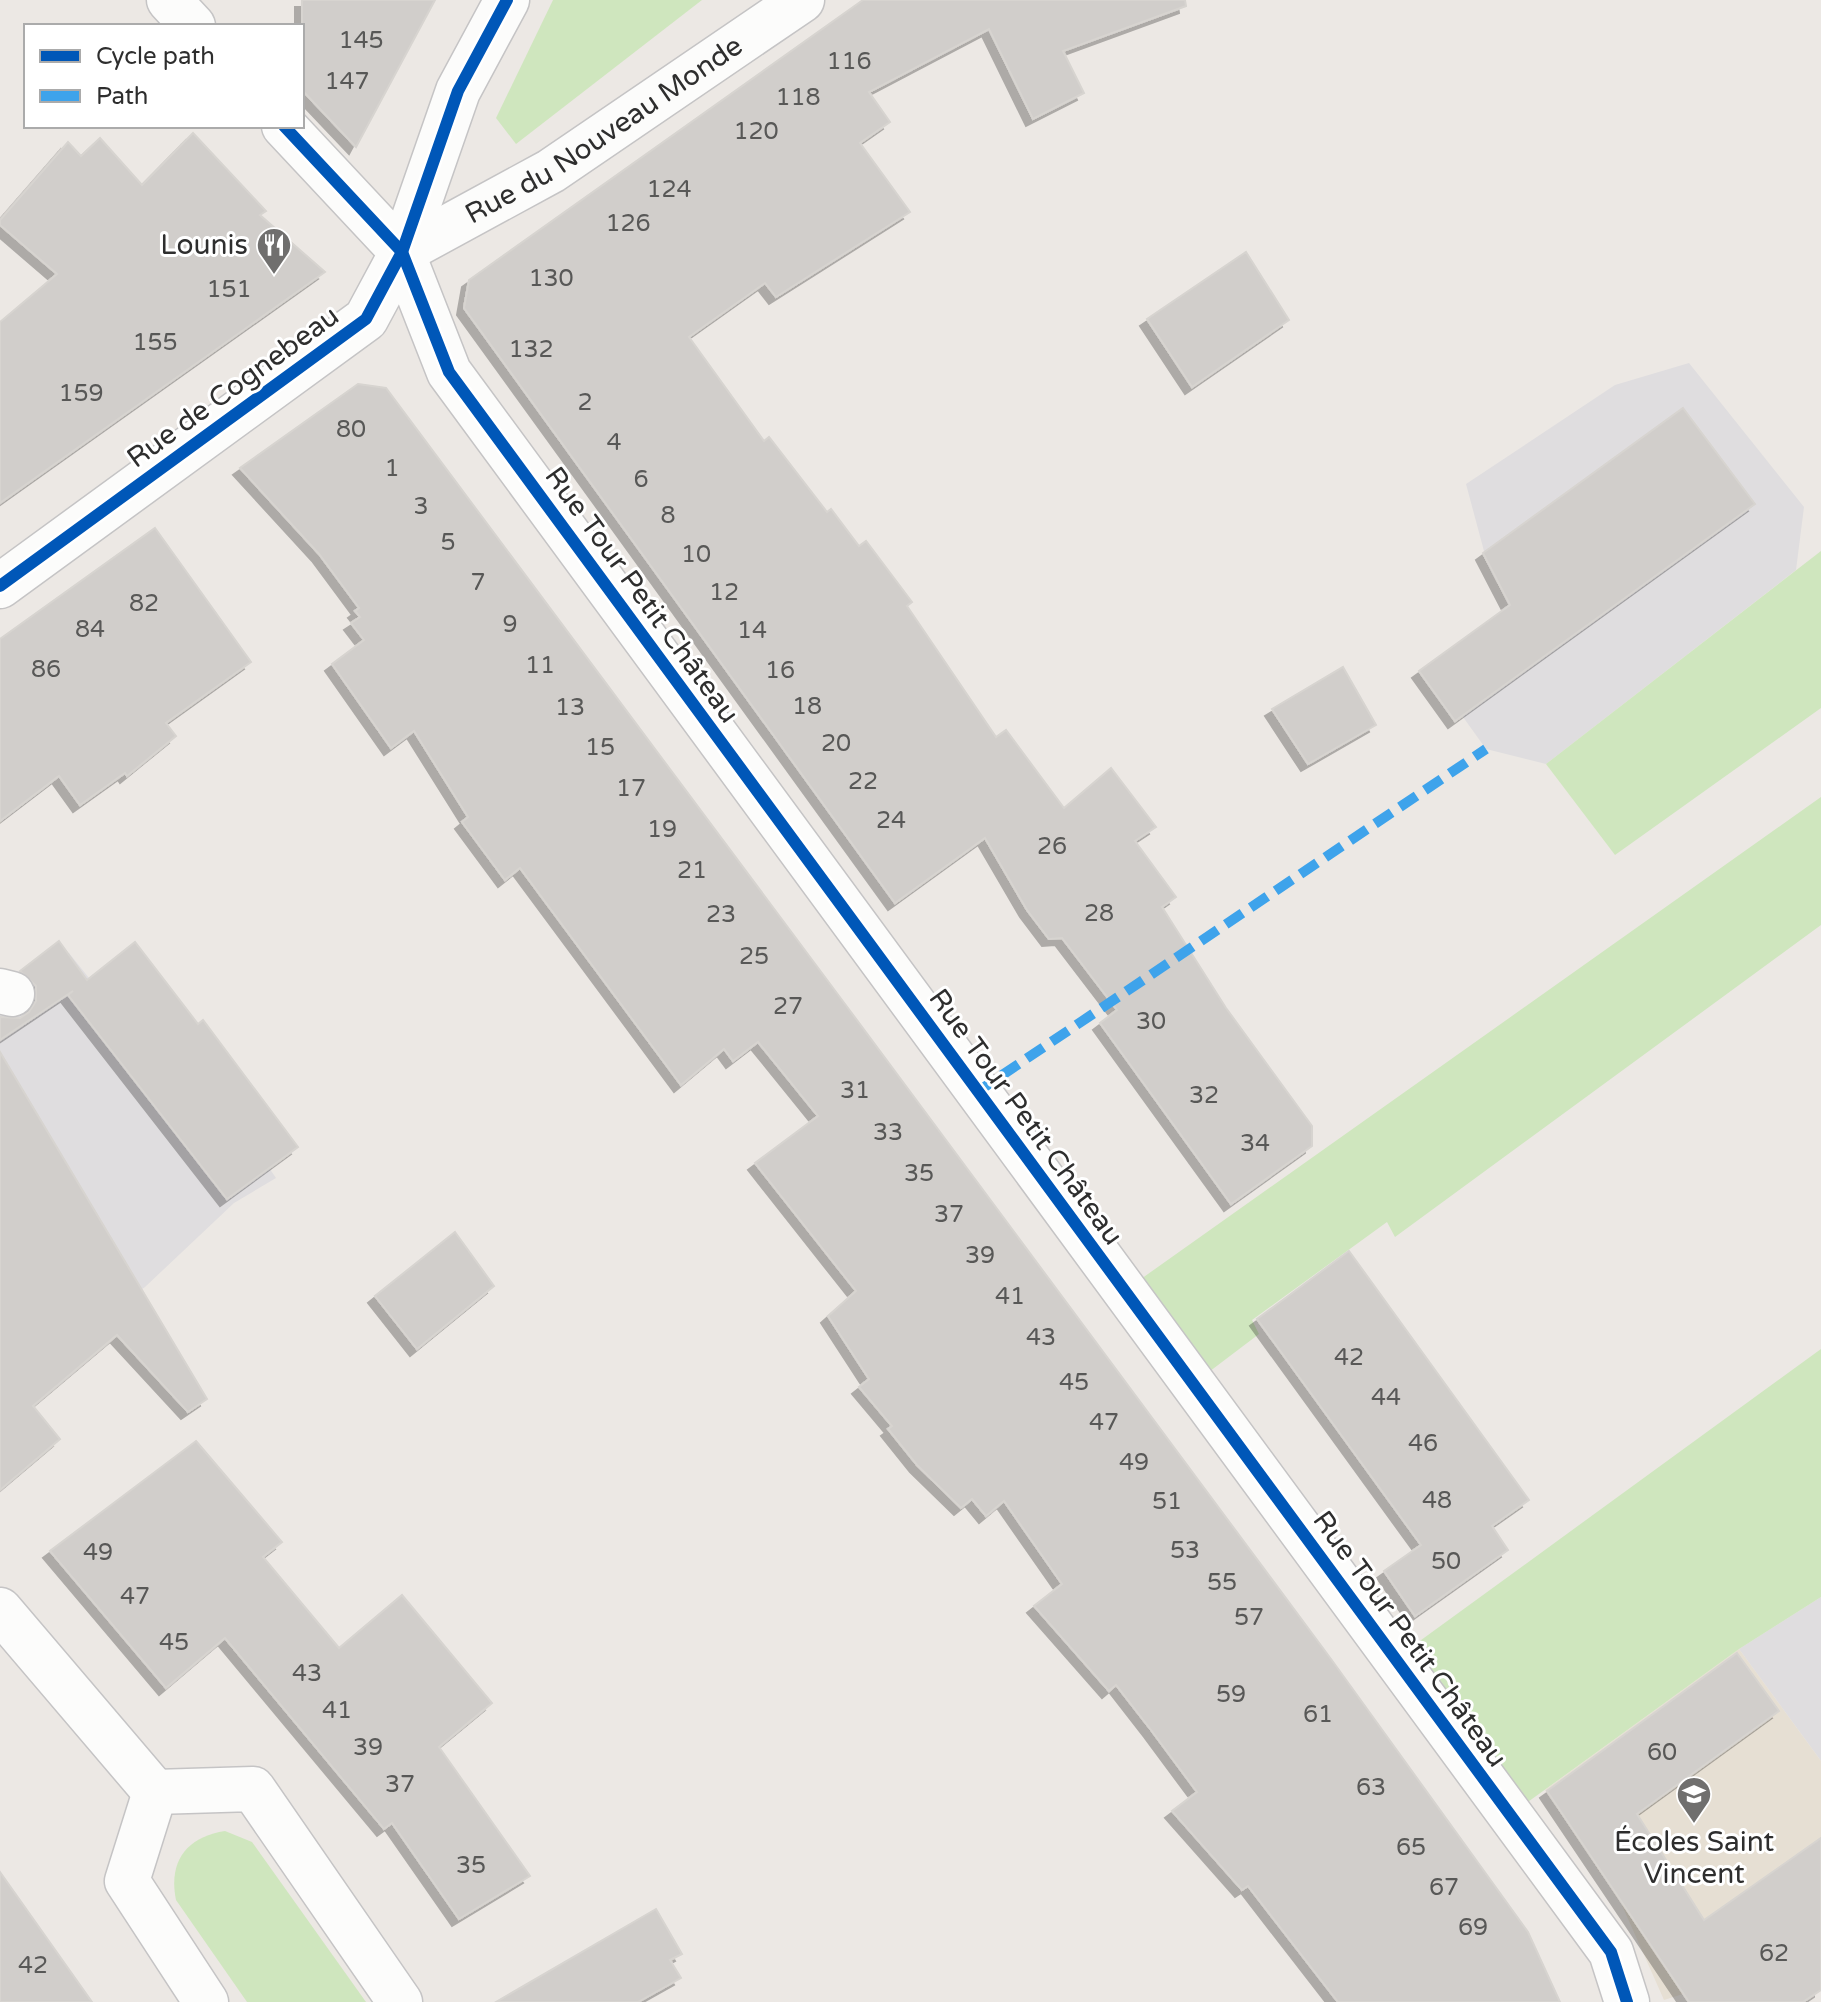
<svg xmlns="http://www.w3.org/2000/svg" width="1821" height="2002" viewBox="0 0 1821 2002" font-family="'Varela Round',sans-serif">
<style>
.industrial{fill:#dfdddf}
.education{fill:#e6dfd3}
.green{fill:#cfe6be}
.building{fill:#d1cecb;stroke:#d7d4d0;stroke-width:2;filter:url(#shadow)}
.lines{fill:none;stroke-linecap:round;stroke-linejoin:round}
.minor-casing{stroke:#c5c4c5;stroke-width:47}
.minor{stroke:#fcfcfb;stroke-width:44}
.quiet{stroke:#3ea3eb;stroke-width:10;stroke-dasharray:20 10;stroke-linecap:butt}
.cycleway-casing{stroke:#fff;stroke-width:17}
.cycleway{stroke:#0057b8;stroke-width:12}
.labels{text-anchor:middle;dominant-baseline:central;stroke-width:6;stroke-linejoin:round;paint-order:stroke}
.number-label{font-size:24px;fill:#585857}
.street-label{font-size:28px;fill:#2e2e2e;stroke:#fff}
.poi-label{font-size:28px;fill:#2e2e2e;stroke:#fff;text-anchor:end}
</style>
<defs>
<filter id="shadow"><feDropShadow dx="-7" dy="7" stdDeviation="0" flood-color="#0004"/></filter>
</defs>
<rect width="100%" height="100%" fill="#ece8e4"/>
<g class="industrial">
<path d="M1689,363L1804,507L1796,570L1546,764L1486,749L1435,678L1519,619L1488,566L1466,484L1615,385Z"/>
<path d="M69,953L97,988L248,1137L276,1178L234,1203L145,1287L101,1318L0,1142V1011L12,994Z"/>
<path d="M1821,1597V1761L1739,1649Z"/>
</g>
<path class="education" d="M1739,1649L1821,1761V1896L1683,1994L1664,2000L1621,1903L1545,1790Z"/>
<g class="green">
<path d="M553,0H702L516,144L496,118Z"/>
<path d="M1821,551V708L1615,855L1546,764Z"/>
<path d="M1821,797V925L1395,1237L1387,1222L1252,1320L1259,1334L1193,1384L1124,1291Z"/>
<path d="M1821,1349V1597L1739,1649L1510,1815L1395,1659Z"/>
<path d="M225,1831L252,1842L366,2002H247L176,1900C168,1861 187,1837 225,1831Z"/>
</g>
<g class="building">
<path d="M302,0H435L356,147L302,90Z"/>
<path d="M863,0H1185L1186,6L1063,51L1084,93L1033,119L989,29L869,92L890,122L860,143L910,212L776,297L765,283L689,337L764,441L769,437L827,512L831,509L859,546L866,541L912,602L907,606L996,737L1006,730L1064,808L1111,768L1156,827L1135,841L1176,897L1162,907L1226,1008L1312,1126V1146L1231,1204L1100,1023L1117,1010L1062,938L1049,939L1027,910L985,838L895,903L464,308L469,280Z"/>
<path d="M193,133L266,211L260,215L325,272L0,503V322L57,274L0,225V220L68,142L81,156L100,138L142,185Z"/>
<path d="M1246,252L1289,320L1192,387L1147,319Z"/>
<path d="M358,384L386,388L845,1004L1331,1659L1528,1932L1560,2002H1338L1248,1886L1242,1890L1172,1811L1197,1792L1151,1730L1116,1685L1109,1691L1034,1606L1062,1584L1004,1501L986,1516L972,1499L961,1508L917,1465L888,1429L892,1426L859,1387L869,1379L828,1316L856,1291L755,1163L818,1116L758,1042L733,1061L724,1049L681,1085L520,868L505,880L462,822L468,817L414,731L391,748L332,664L364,640L351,623L360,617L355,611L359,608L319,554L240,468Z"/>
<path d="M1683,408L1755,504L1455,721L1419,671L1510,605L1483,553Z"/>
<path d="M155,528L251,662L166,723L176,736L127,776L125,773L80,805L59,776L0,821V639Z"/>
<path d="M1343,667L1376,725L1308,764L1272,709Z"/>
<path d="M59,941L87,980L135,942L198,1024L203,1020L298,1147L227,1199L68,995L73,991L0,1040V1017L20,1018L29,1012L36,1001V986L20,971Z"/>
<path d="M0,1052L207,1399L188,1412L117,1335L33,1406L60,1439L0,1490Z"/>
<path d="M455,1232L494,1286L417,1349L375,1296Z"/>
<path d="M1349,1251L1529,1500L1492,1526L1508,1550L1415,1616L1384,1571L1421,1545L1257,1319Z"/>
<path d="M196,1441L282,1542L263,1557L339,1648L402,1595L492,1703L439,1747L530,1876L459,1919L392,1823L384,1829L225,1638L166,1688L50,1551Z"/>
<path d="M1737,1653L1779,1711L1637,1814L1704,1920L1821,1838V1990L1803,2002H1689L1547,1791Z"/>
<path d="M0,1872L92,2002H0Z"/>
<path d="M656,1909L682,1954L670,1960L681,1978L638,2002H496Z"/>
</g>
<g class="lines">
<g class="minor-casing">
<g id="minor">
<path d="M169,0L193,26"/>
<path d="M284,126L402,252L449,372L1611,1952L1627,2002"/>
<path id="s1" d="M402,252L551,171L802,0"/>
<path d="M0,586L366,319L402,252L458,91L507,0"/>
<path d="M0,991L12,994"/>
<path d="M0,1610L155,1792"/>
<path d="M155,1792L253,1789L400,2002"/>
<path d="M155,1792L127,1881L206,2002"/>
</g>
</g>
<use href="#minor" class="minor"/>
<path class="quiet" d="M977,1092L1486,749"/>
<g class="cycleway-casing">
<g id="cycleway">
<path d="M284,126L402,252L449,372L1611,1952L1627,2002"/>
<path d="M0,586L366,319L402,252L458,91L507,0"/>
</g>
</g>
<use href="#cycleway" class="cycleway"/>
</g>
<defs>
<g id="restaurant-pin" transform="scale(1.8)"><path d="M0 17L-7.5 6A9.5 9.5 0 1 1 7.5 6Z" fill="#706f6e" stroke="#fff"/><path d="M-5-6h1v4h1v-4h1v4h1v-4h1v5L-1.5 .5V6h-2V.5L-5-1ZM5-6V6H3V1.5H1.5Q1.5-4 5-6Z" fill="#fff"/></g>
<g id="school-pin" transform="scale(1.8)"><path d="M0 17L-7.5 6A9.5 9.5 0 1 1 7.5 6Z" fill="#706f6e" stroke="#fff"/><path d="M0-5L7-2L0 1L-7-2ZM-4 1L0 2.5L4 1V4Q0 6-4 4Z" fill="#fff"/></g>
</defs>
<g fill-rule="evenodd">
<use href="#restaurant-pin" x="274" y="245"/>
<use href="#school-pin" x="1694" y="1794"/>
</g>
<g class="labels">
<g class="number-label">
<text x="361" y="40">145</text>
<text x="849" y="61">116</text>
<text x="347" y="81">147</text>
<text x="798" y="97">118</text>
<text x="756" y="131">120</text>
<text x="669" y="189">124</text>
<text x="628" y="223">126</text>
<text x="551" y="278">130</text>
<text x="229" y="289">151</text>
<text x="155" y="342">155</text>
<text x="531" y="349">132</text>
<text x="81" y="393">159</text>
<text x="585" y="402">2</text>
<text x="351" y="429">80</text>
<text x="614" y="442">4</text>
<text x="392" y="468">1</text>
<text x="641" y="479">6</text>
<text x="421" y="506">3</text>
<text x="668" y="515">8</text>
<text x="448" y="542">5</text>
<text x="696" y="554">10</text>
<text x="478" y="582">7</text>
<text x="724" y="592">12</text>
<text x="144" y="603">82</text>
<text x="510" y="624">9</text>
<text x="90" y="629">84</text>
<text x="752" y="630">14</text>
<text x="540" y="665">11</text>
<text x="46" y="669">86</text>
<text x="780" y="670">16</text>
<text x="807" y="706">18</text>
<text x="570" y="707">13</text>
<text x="836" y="743">20</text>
<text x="600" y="747">15</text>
<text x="863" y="781">22</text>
<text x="631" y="788">17</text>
<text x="891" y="820">24</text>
<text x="662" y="829">19</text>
<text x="1052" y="846">26</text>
<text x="692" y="870">21</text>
<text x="1099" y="913">28</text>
<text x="721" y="914">23</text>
<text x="754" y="956">25</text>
<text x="788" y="1006">27</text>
<text x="1151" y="1021">30</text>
<text x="855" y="1090">31</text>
<text x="1204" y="1095">32</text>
<text x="888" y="1132">33</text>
<text x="1255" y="1143">34</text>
<text x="919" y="1173">35</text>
<text x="949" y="1214">37</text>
<text x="980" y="1255">39</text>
<text x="1010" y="1296">41</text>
<text x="1041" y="1337">43</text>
<text x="1349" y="1357">42</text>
<text x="1074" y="1382">45</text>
<text x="1386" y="1397">44</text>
<text x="1104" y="1422">47</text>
<text x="1423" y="1443">46</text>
<text x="1134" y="1462">49</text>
<text x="1437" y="1500">48</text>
<text x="1167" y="1501">51</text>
<text x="1185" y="1550">53</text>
<text x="98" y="1552">49</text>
<text x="1446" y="1561">50</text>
<text x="1222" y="1582">55</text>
<text x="135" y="1596">47</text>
<text x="1249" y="1617">57</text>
<text x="174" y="1642">45</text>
<text x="307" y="1673">43</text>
<text x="1231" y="1694">59</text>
<text x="337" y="1710">41</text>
<text x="1318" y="1714">61</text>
<text x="368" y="1747">39</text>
<text x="1662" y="1752">60</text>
<text x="400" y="1784">37</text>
<text x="1371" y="1787">63</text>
<text x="1411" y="1847">65</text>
<text x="471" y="1865">35</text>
<text x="1444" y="1887">67</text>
<text x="1473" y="1927">69</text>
<text x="1774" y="1953">62</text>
<text x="33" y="1965">42</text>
</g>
<g class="street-label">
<text stroke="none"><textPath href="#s1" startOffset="236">Rue du Nouveau Monde</textPath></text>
<text transform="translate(233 387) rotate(-36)">Rue de Cognebeau</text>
<text transform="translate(642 595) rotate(54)">Rue Tour Petit Château</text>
<text transform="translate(1026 1117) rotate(54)">Rue Tour Petit Château</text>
<text transform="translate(1410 1639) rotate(54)">Rue Tour Petit Château</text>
</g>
<g class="poi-label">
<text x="248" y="245">Lounis</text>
<text x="1694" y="1842" text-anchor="middle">Écoles Saint<tspan x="1694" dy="32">Vincent</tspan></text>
</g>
</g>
<rect x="24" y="24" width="280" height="104" fill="#ffffff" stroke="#ababab" stroke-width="2"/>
<rect x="40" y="50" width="40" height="12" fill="#0057b8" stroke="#ababab" stroke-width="2"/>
<text x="96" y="64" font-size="24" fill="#2e2e2e">Cycle path</text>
<rect x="40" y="90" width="40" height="12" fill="#3ea3eb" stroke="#ababab" stroke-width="2"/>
<text x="96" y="104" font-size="24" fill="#2e2e2e">Path</text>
</svg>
